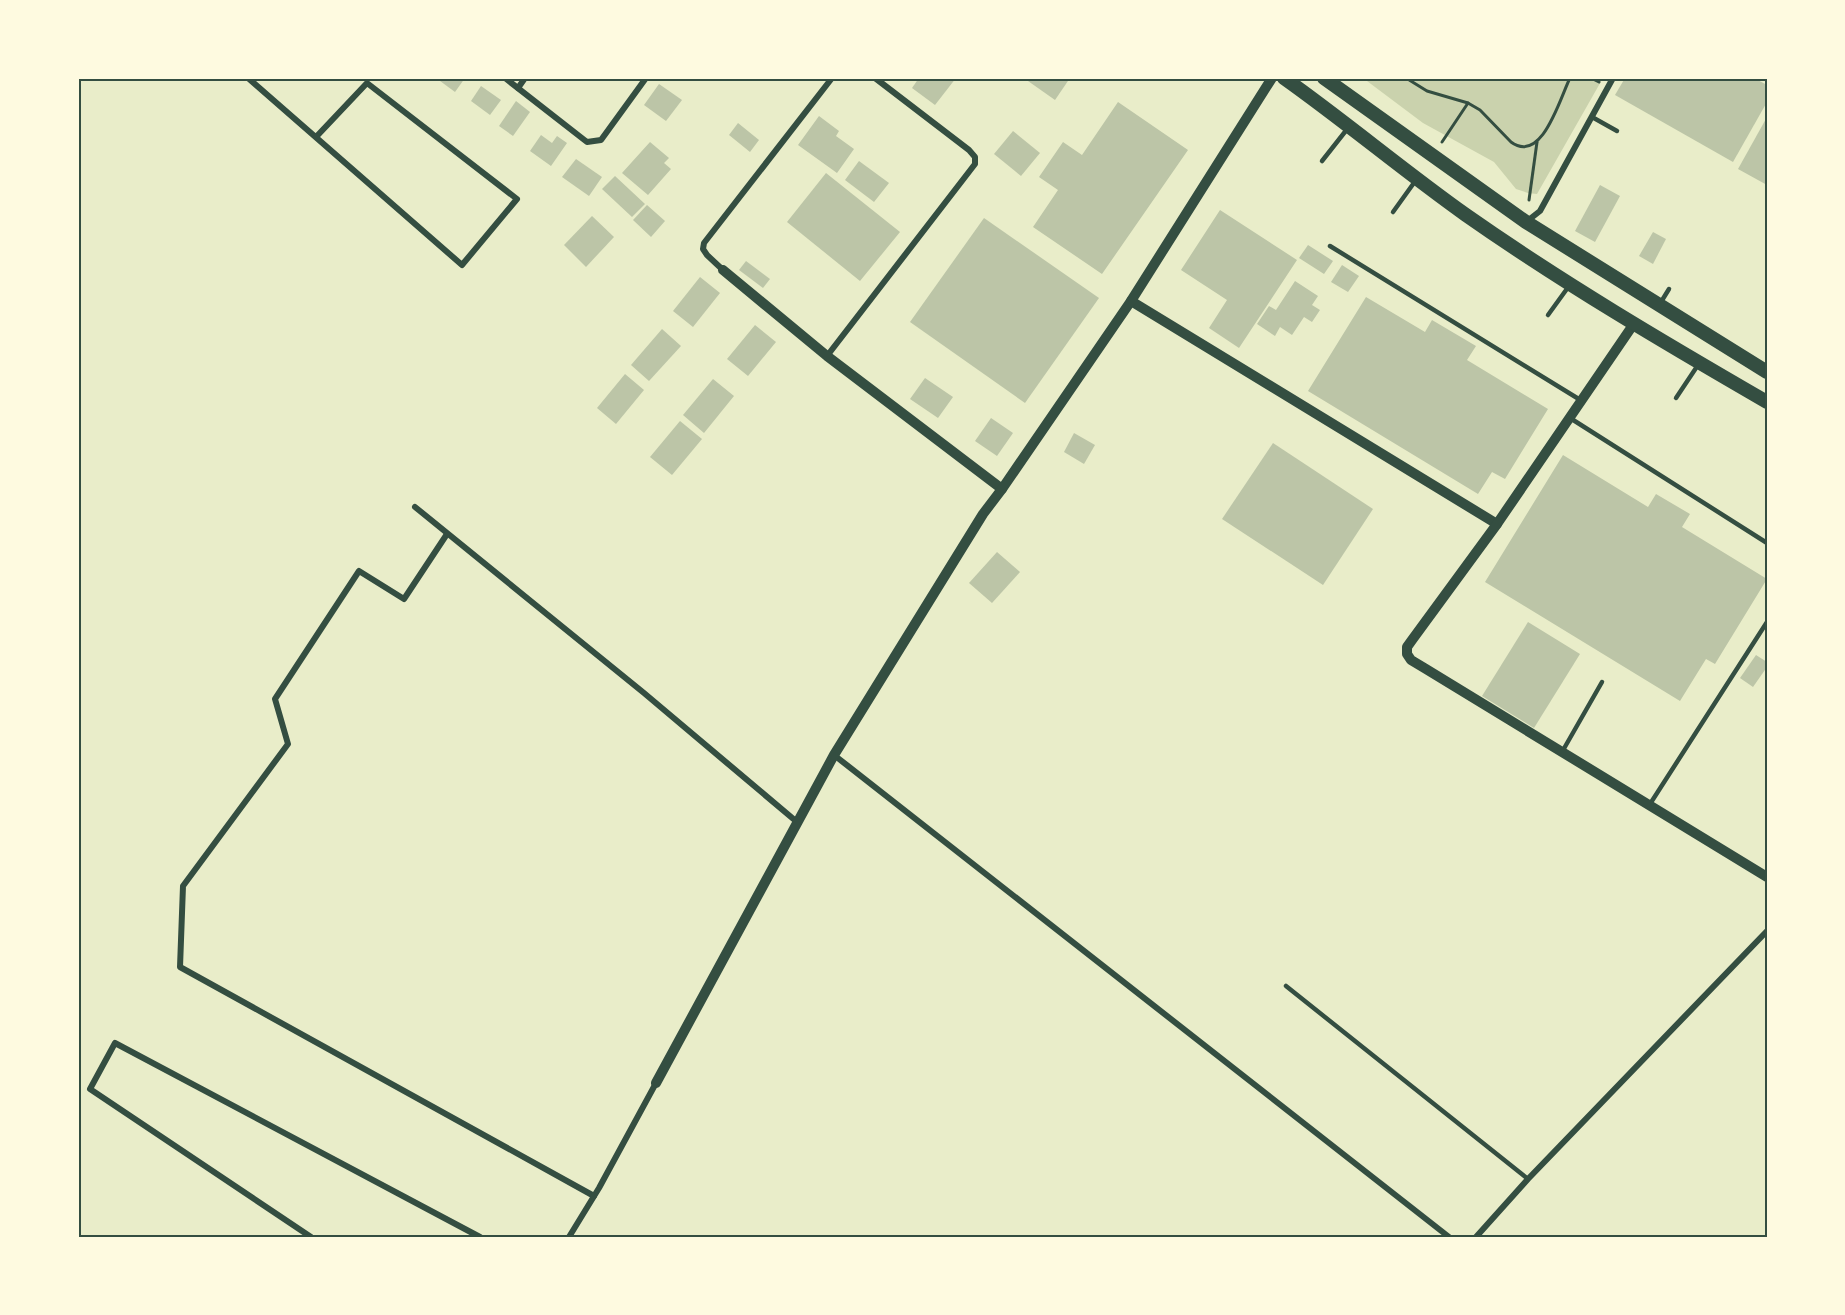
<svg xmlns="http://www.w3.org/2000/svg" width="1845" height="1315" viewBox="0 0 1845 1315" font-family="Signika,sans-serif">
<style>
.green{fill:#cad2ad}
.building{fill:#bcc5a7}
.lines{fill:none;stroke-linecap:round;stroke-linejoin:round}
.path{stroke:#344e41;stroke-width:3}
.service{stroke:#344e41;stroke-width:4.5}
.minor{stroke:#344e41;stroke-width:6}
.tertiary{stroke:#344e41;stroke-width:10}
.trunk{stroke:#344e41;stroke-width:14}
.neatline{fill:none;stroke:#344e41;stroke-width:2}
</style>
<rect width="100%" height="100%" fill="#e9edc9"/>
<path class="green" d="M1363,78H1603L1537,194L1528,193L1516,189L1494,162L1423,123Z"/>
<g class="building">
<path d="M436,78H465L455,92Z"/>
<path d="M919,78H956L935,105L912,88Z"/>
<path d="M1031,78H1070L1055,100L1028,81Z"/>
<path d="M1625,78H1754L1767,85V102L1733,162L1615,95Z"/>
<path d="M659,84L682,100L666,121L644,105Z"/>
<path d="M481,86L501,100L490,115L471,101Z"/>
<path d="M516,101L530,112L513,136L499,126Z"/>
<path d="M1118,102L1188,150L1102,274L1033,227L1058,190L1039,177L1063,142L1082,155Z"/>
<path d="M819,116L839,131L836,136L854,149L837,173L798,145Z"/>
<path d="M1767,117V185L1738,169Z"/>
<path d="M738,123L759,140L750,152L729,135Z"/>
<path d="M1013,131L1040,153L1021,176L994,154Z"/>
<path d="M541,135L552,143L557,136L567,143L551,166L530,151Z"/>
<path d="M650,142L669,158L664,163L671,169L648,195L622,173Z"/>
<path d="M576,159L602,177L589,196L562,177Z"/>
<path d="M859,161L889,183L874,202L845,180Z"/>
<path d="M826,173L900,232L860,281L787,222Z"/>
<path d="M615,176L645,204L632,217L602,189Z"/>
<path d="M1600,185L1620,196L1595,242L1575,231Z"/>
<path d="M647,205L665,221L651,237L633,220Z"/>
<path d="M1220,210L1297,260L1239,348L1209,328L1227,300L1181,270Z"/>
<path d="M592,216L614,237L586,267L564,245Z"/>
<path d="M984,218L1099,298L1025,403L910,322Z"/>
<path d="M1653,232L1666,239L1653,264L1639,256Z"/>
<path d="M1308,245L1333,261L1324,274L1299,258Z"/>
<path d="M746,261L770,279L763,288L739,270Z"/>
<path d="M1342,265L1359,276L1348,292L1331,282Z"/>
<path d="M700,277L720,293L693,327L673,311Z"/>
<path d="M1295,281L1318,296L1312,305L1320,310L1312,322L1304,317L1292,335L1280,327L1275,336L1257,324L1269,306L1276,310Z"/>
<path d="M1366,297L1425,332L1432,320L1476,346L1467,360L1548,409L1505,479L1492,472L1478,494L1308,391Z"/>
<path d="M755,325L776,342L748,376L727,359Z"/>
<path d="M662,329L681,346L649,381L631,365Z"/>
<path d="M625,374L644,390L616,424L597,408Z"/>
<path d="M925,378L953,397L938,418L910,399Z"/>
<path d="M713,379L734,396L704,433L683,415Z"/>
<path d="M991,418L1013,433L997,456L975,441Z"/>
<path d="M680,421L702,439L672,475L650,457Z"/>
<path d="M1074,433L1095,445L1084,464L1064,452Z"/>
<path d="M1273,443L1373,509L1323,585L1222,519Z"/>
<path d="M1563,455L1648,507L1656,494L1690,514L1682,527L1767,579L1715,664L1706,659L1680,701L1485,582Z"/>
<path d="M997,552L1020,572L992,603L969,583Z"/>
<path d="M1528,622L1580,654L1534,728L1482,696Z"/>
<path d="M1756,655L1767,662V667L1753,687L1740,678Z"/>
</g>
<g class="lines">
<g class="path">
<path d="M1406,78L1427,91L1468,103L1480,110L1511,142C1542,165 1560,98 1570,78"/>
<path d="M1591,78L1599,82"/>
<path d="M1442,142L1468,103"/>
<path d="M1529,200L1537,142"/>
</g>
<g class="service">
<path d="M1592,117L1617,131"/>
<path d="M1322,161L1348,128"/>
<path d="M1393,212L1416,180"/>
<path d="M1330,246L1582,401"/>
<path d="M1661,302L1669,289"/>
<path d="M1548,315L1569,286"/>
<path d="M1676,398L1698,365"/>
<path d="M1570,418L1767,543"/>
<path d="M1562,752L1602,682"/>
<path d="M1650,804L1767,622"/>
<path d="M1286,986L1528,1179"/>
</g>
<g class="minor">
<path d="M248,78L462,265L517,199L367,83L316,137"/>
<path d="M505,78L587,142L601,140L646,78"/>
<path d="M518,88L525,78"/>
<path d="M1526,222L1540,211L1613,78"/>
<path d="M723,270L707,255L703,249L704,243L832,78"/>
<path d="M827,356L975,164V157L969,150L875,78"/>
<path d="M415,507L644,693L797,822"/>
<path d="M447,534L404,599L359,571L275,699L288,744L183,886L180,967L594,1196"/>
<path d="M834,755L1449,1237"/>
<path d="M311,1237L90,1089L115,1043L480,1237"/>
<path d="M569,1237L599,1188L656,1083"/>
<path d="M1476,1237L1528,1179L1767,931"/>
</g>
<g class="tertiary">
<path d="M723,270L827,356L1002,489"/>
<path d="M1131,301L1497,524"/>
<path d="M1633,325L1497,524L1412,640L1407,647V654L1411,660L1426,669L1767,877"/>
<path d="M656,1083L834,755L983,514L1002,489L1131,301L1272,78"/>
</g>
<g class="trunk">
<path d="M1284,78C1346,122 1404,171 1466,215C1563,283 1665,343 1767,402"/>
<path d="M1324,78L1526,222L1767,372"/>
</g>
</g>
<rect width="1845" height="1315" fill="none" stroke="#fefae0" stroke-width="159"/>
<rect x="80" y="80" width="1686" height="1156" class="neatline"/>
</svg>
